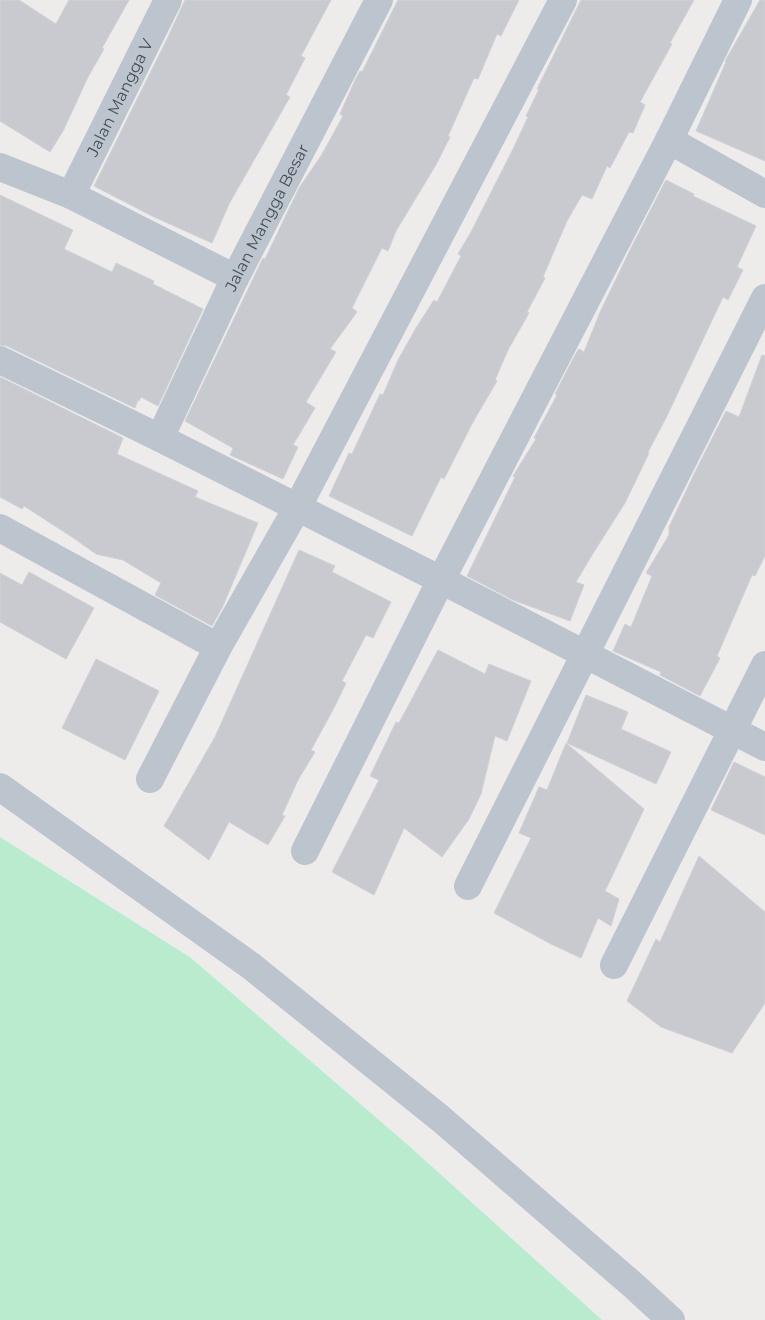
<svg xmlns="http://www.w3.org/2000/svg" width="765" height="1320" viewBox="0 0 765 1320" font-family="Montserrat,sans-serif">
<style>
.green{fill:#b9eccf}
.building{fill:#c8cad0;stroke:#cfd1d7}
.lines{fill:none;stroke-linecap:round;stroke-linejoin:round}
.street{stroke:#bcc5ce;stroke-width:28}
.labels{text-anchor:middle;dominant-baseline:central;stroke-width:5;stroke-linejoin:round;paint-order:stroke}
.street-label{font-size:16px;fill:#444e58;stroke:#fff}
</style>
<rect width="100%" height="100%" fill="#eeebeb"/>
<path class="green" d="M0,837L191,958L409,1146L602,1320H0Z"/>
<g class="building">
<path d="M0,0H19L56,24L69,0H129L102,48L104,49L88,77L63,131L50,152L0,121Z"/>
<path d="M185,0H331L301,56L305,58L286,95L290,97L229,204L212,243L152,216L94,186L168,37Z"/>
<path d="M398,0H519L501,36L497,34L478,79L474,78L448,136L450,137L437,163L396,231L388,251L382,248L352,308L357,312L330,349L336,352L306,402L315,408L293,445L298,447L283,479L230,455L233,448L185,421L263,258L265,259L299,188L321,156L343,116L340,114L356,78L360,71L362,72Z"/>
<path d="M581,0H694L670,43L672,44L640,102L645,105L633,133L629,132L610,168L607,166L592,199L582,195L567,221L543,277L545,278L527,312L529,313L508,350L495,380L497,381L473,422L444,479L441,477L412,536L329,496L349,453L352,454L380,394L383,395L398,360L416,328L434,300L437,302L461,256L458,254L471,232L514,147L528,117L526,116L539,89H537Z"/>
<path d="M760,0H765V161L696,131L726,62L725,61Z"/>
<path d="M666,180L694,194L693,196L756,226L737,267L743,270L728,300L723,297L666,418L648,452L649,453L625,503L592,555L576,582L584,585L570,621L513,600L467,576L515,477L513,476L536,439L534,438L557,395L555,394L575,355L579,349L584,352L601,310L632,246Z"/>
<path d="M0,195L73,230L64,249L112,272L116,263L154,281L153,284L203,309L158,406L141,397L139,401L138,400L135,408L7,346L0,345Z"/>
<path d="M762,355L765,356V556L755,576L752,575L717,656L720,658L700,696L660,675L661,672L613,651L625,624L631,627L652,576L646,573L669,535V527L695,472L726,411L739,417Z"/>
<path d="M0,377L123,438L117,454L198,491L195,497L258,523L223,606L212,626L155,595L161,583L123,560L96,554L75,539L24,506L22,509L0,497Z"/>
<path d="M299,550L335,566L332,572L391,602L373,638L366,635L342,681L346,683L334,708L311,750L315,752L298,780L282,815L285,816L268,845L229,822L209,860L164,826L215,737Z"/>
<path d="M29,572L94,608L66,659L0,622V573L22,585Z"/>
<path d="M438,650L485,674L489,664L531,681L507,741L495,736L481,794L469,819L442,857L404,828L374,895L332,872L379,780L370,776L396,722L399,723Z"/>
<path d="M96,659L159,691L125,760L62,728Z"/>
<path d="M586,695L628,712L621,729L671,752L656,784L567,743Z"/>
<path d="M566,743L644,809L605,891L619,899L611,926L598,918L581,958L549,943L494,913L531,838L519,833L539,787L547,790Z"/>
<path d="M734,762L765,777V835L711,810Z"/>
<path d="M699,856L765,912V1003L732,1053L661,1027L627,1001L656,939L660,942Z"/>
</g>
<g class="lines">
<g class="street">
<path d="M669,140L765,194"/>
<path d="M0,167L71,195L235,278"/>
<path id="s1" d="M71,195L168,0"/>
<path d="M0,360L160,438L441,580L765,747"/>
<path id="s2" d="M160,438L235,278L379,0"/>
<path d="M0,528L218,647"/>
<path d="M150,779L218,647L297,508L563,0"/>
<path d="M0,787L251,966L441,1119L634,1286L671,1320"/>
<path d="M305,851L441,580L669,140L738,0"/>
<path d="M468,886L765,298"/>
<path d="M614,965L765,665"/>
</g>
</g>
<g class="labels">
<g class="street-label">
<text stroke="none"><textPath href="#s1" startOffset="109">Jalan Mangga V</textPath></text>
<text stroke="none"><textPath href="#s2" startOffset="245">Jalan Mangga Besar</textPath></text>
</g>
</g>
</svg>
